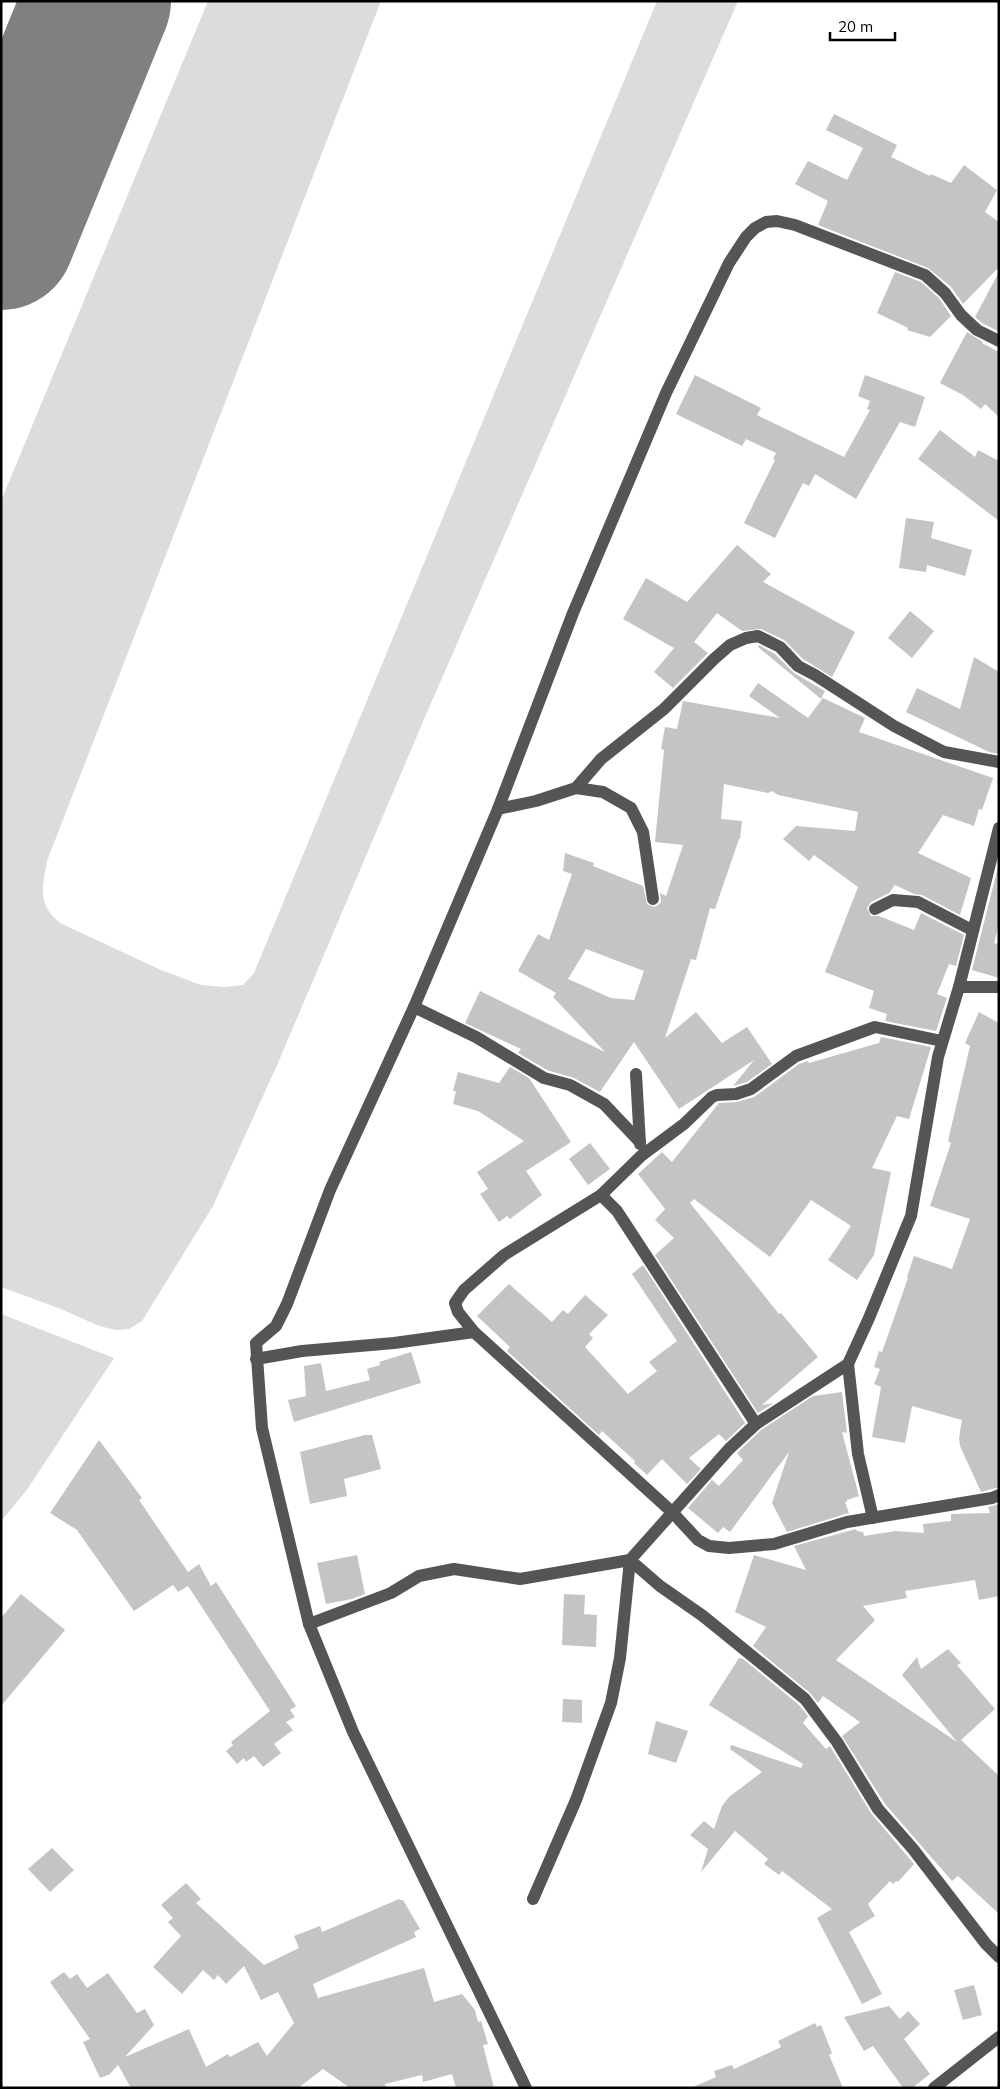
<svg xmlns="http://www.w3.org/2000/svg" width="1000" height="2089" viewBox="0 0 1000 2089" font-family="Mulish,sans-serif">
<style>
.green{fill:#dcdcdc}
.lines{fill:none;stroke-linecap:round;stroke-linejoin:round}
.runway{stroke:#808080;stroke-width:148}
.building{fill:#c4c4c4;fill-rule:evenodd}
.minor{stroke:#555;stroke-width:12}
</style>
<rect width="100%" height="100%" fill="#fff"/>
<g class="green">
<path d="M208,1H381L47,861C42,888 37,904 60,923L161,970L201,985L224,987L243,985L254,973L657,1H738L428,710L278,1063L213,1206L142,1321L129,1329L116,1330L99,1326L61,1309L1,1287V501Z"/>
<path d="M1,1314L114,1358L26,1491L1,1521Z"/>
</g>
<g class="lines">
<path class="runway" d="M1,236L97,1"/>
</g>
<g class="building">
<path d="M834,114L897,145L891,157L930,176L931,174L951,183L964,165L997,190L985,212L999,222V267L963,304L951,287L928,268L818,225L828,201L795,184L808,161L847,180L863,148L826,130Z"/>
<path d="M895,272L921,282L939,298L951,316L930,337L907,330L908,328L877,313Z"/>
<path d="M999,272V331H998L982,323L975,317Z"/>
<path d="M967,332L983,342L982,343L999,352V417L985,404L981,409L963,395L940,383Z"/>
<path d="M695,375L761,408L757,415L844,457L870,410L867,409L870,401L858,396L865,375L925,397L915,427L900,422L856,499L815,474L809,486L803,483L775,538L744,523L775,460L773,459L776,453L746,439L742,446L676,414Z"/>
<path d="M940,430L975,457L978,450L999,461V521L918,459Z"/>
<path d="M906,518L934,522L931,538L972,550L965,576L927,565L926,572L899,568Z"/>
<path d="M737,545L771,574L763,582L855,632L832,677L803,659L784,640L761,629L742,631L717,613L694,642L708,653L673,688L654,672L674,648L623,619L646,578L687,602Z"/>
<path d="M910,611L934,631L912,658L888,638Z"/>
<path d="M759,645L775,654L794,673L825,691L821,699L758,647Z"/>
<path d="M974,657L999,672V754L989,752L906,712L917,688L960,709Z"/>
<path d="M758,683L808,718L823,698L865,718L859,732L993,778L982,810L979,809L974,826L943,815L918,853L971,878L960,915L922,895L914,894L895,885L889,893L871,902L867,908L871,916H879L914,930L921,913L964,935L956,966L949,964L937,994L947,998L936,1031L885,1021L887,1014L869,1008L874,991L825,972L858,887L814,855L809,861L783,839L796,826L855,831L858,812L778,795L772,791L768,793L724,784L721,819L742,821L740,839H739L715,909L710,908L696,960L691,959L665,1038L696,1012L722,1043L747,1027L772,1064L747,1082L733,1086L754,1060L679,1109L634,1042L600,1092L574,1078L547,1070L518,1053L521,1049L465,1023L480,991L605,1052L553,997L556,993L518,971L538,934L549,940L572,874L563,871L565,853L594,863L593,866L643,886L647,904L654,907L658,905L661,902L660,893L666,896L683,845L655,842L664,750L661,749L665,727L677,729L683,701L780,718L749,696ZM586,949L644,971L634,1000L611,998L568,979Z"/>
<path d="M999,863V925L994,943L999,944V978L972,970Z"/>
<path d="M979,1012L999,1023V1487L981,1492L960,1446L959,1438L962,1420L912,1406L905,1443L872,1437L881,1387L874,1384L880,1369L874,1367L879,1351L882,1352L908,1278L907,1277L914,1256L952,1269L970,1219L930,1206L951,1143L948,1141L970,1046L965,1043Z"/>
<path d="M881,1037L931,1047L909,1119L897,1116L872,1168L891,1172L874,1255L857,1280L828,1260L851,1226L811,1200L770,1257L694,1199L690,1203L779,1314L781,1313L818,1357L762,1405L774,1403L758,1413L655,1255L674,1238L655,1220L665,1209L638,1174L662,1152L672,1162L719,1103L737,1102L754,1097L799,1064L808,1061L809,1063L879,1043Z"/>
<path d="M510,1067L529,1078L571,1142L526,1171L542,1195L510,1219L507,1216L499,1222L480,1194L488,1189L477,1172L524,1141L478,1111L453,1104L456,1091H453L458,1072L499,1083Z"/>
<path d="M590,1143L610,1169L588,1185L569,1159Z"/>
<path d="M643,1265L745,1423L726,1441L719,1434L689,1458L701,1469L687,1484L662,1459L647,1475L634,1463L635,1461L602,1431L599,1435L507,1351L510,1347L477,1316L509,1284L552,1322L563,1310L568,1314L585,1295L608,1315L589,1334L593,1338L585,1347L628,1394L657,1371L649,1362L677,1341L632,1274Z"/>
<path d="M411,1352L421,1383L294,1422L288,1400L306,1396L304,1366L321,1363L326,1391L370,1380L367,1369L380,1365L379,1362Z"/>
<path d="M842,1392L847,1433L842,1432L859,1496L847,1500V1502H845L849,1513L787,1532L772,1503L789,1452L730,1532L723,1527L718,1533L688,1508L712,1480L719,1486L743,1460L737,1453L761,1430L813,1396Z"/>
<path d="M365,1435H372L381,1469L344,1479L347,1496L310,1504L300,1452Z"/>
<path d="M99,1440L142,1498L139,1500L188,1572L199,1564L211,1586L216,1582L296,1706L290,1710L295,1717L286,1722L293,1730L274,1744L281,1753L263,1767L254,1756L246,1762L244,1758L237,1764L226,1751L233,1745L231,1742L270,1711L188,1586L178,1592L173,1585L134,1611L77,1530L50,1513Z"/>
<path d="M999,1504V1596L979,1600L975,1580L905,1591L907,1598L863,1606L875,1620L836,1660L957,1742L902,1675L917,1657L921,1669L948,1649L961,1663L957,1665L995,1709L961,1740L999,1776V1914L958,1876L952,1881L885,1804L842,1736L860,1722L823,1696L818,1703L810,1693L753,1646L766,1627L735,1612L754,1555L806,1570L794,1546L856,1529L857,1531L863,1532L864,1536L896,1531L924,1533L923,1524L951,1521V1514L990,1513L988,1507Z"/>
<path d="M357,1555L365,1594L352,1599L326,1604L317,1563Z"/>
<path d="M21,1594L65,1630L1,1706V1618Z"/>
<path d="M564,1594L585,1595L584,1614L597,1615L596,1647L562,1645Z"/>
<path d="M739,1658L743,1659L799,1705L808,1716L803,1723L826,1749L830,1746L871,1813L914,1864L898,1882L896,1881L893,1884L890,1881L868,1904L875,1916L849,1932L882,1994L862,2004L817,1918L832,1909L782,1871L779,1875L764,1864L768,1859L735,1831L701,1872L708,1849L690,1835L704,1821L714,1829L722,1806L729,1797L762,1772L730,1749L731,1745L801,1768L803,1764L709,1705Z"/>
<path d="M563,1699L582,1700V1723L562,1722Z"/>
<path d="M656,1721L688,1731L676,1763L648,1754Z"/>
<path d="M52,1848L74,1870L50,1892L28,1869Z"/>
<path d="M186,1883L201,1899L196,1903L264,1965L299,1948L294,1936L320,1926L322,1932L399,1899L400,1900H403L420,1929L414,1932L416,1937L313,1984L318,1998L424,1968L434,2002L462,1994L475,2010L478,2022L481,2021L488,2044L483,2045L494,2088H456L452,2074L423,2082L422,2075L385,2084L386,2088H350L323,2069L298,2088H131L118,2065L110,2074L100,2078L83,2042L90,2039L50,1982L64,1972L70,1979L77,1974L87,1988L108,1973L137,2013L145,2009L154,2025L125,2057L189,2029L206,2067L228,2054L230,2057L258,2042L267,2056L294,2023L278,1992L261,2000L244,1966L226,1984L218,1975L214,1980L203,1970L182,1994L153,1967L181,1936L168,1922L173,1918L161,1905Z"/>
<path d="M974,1985L982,2015L963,2020L954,1990Z"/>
<path d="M889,2006L900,2019L908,2011L920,2024L904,2039L930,2074L912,2088H903L873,2046L864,2051L844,2017Z"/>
<path d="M815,2023L817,2027L821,2025L832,2053L829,2055L843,2088H691L716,2077L714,2071L732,2065L734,2069L781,2047L778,2041Z"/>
</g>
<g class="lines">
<g class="minor">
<path d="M576,788L603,792L631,808L643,832L653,899"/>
<path d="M498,809L536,801L576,788L601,759L664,709L714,659L730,645L746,638L758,636L780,647L798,666L815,675L894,726L944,752L999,762"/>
<path d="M875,909L893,900L918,902L972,930"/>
<path d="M959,987H999"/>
<path d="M414,1007L476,1037L544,1078L570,1085L604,1104L640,1142"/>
<path d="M942,1041L875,1027L796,1056L751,1089L736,1094L717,1095L712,1097L684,1124L641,1156L601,1195L504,1255L464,1290L455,1303L458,1312L474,1332L672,1512L698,1540L709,1546L729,1548L774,1544L847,1522L992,1498L999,1495"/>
<path d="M636,1074L640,1144"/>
<path d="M601,1195L617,1211L756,1424"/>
<path d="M256,1359L302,1351L394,1343L474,1332"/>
<path d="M848,1364L858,1454L873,1518"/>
<path d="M630,1560L660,1586L703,1616L805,1699L837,1742L878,1809L913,1849L986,1944L999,1957"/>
<path d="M309,1624L391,1593L419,1576L454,1569L520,1579L630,1560"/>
<path d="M533,1899L576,1800L611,1703L620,1658L630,1560L729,1449L756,1424L848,1364L869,1318L911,1216L938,1057L959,987L999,828"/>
<path d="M526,2088L353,1732L309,1624L262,1428L256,1343L276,1326L287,1304L330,1190L414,1007L498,809L573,613L666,393L729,263L746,237L755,228L766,222L777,221L795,225L925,275L945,293L961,315L977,330L999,341"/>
<path d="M934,2088L999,2037"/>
</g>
</g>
<rect width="1000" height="2089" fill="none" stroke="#000000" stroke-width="5"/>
<path d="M830 32v8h65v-8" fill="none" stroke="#000000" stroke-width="2.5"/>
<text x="838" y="32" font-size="15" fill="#000000" stroke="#ffffff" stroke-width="4" paint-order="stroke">20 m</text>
</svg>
